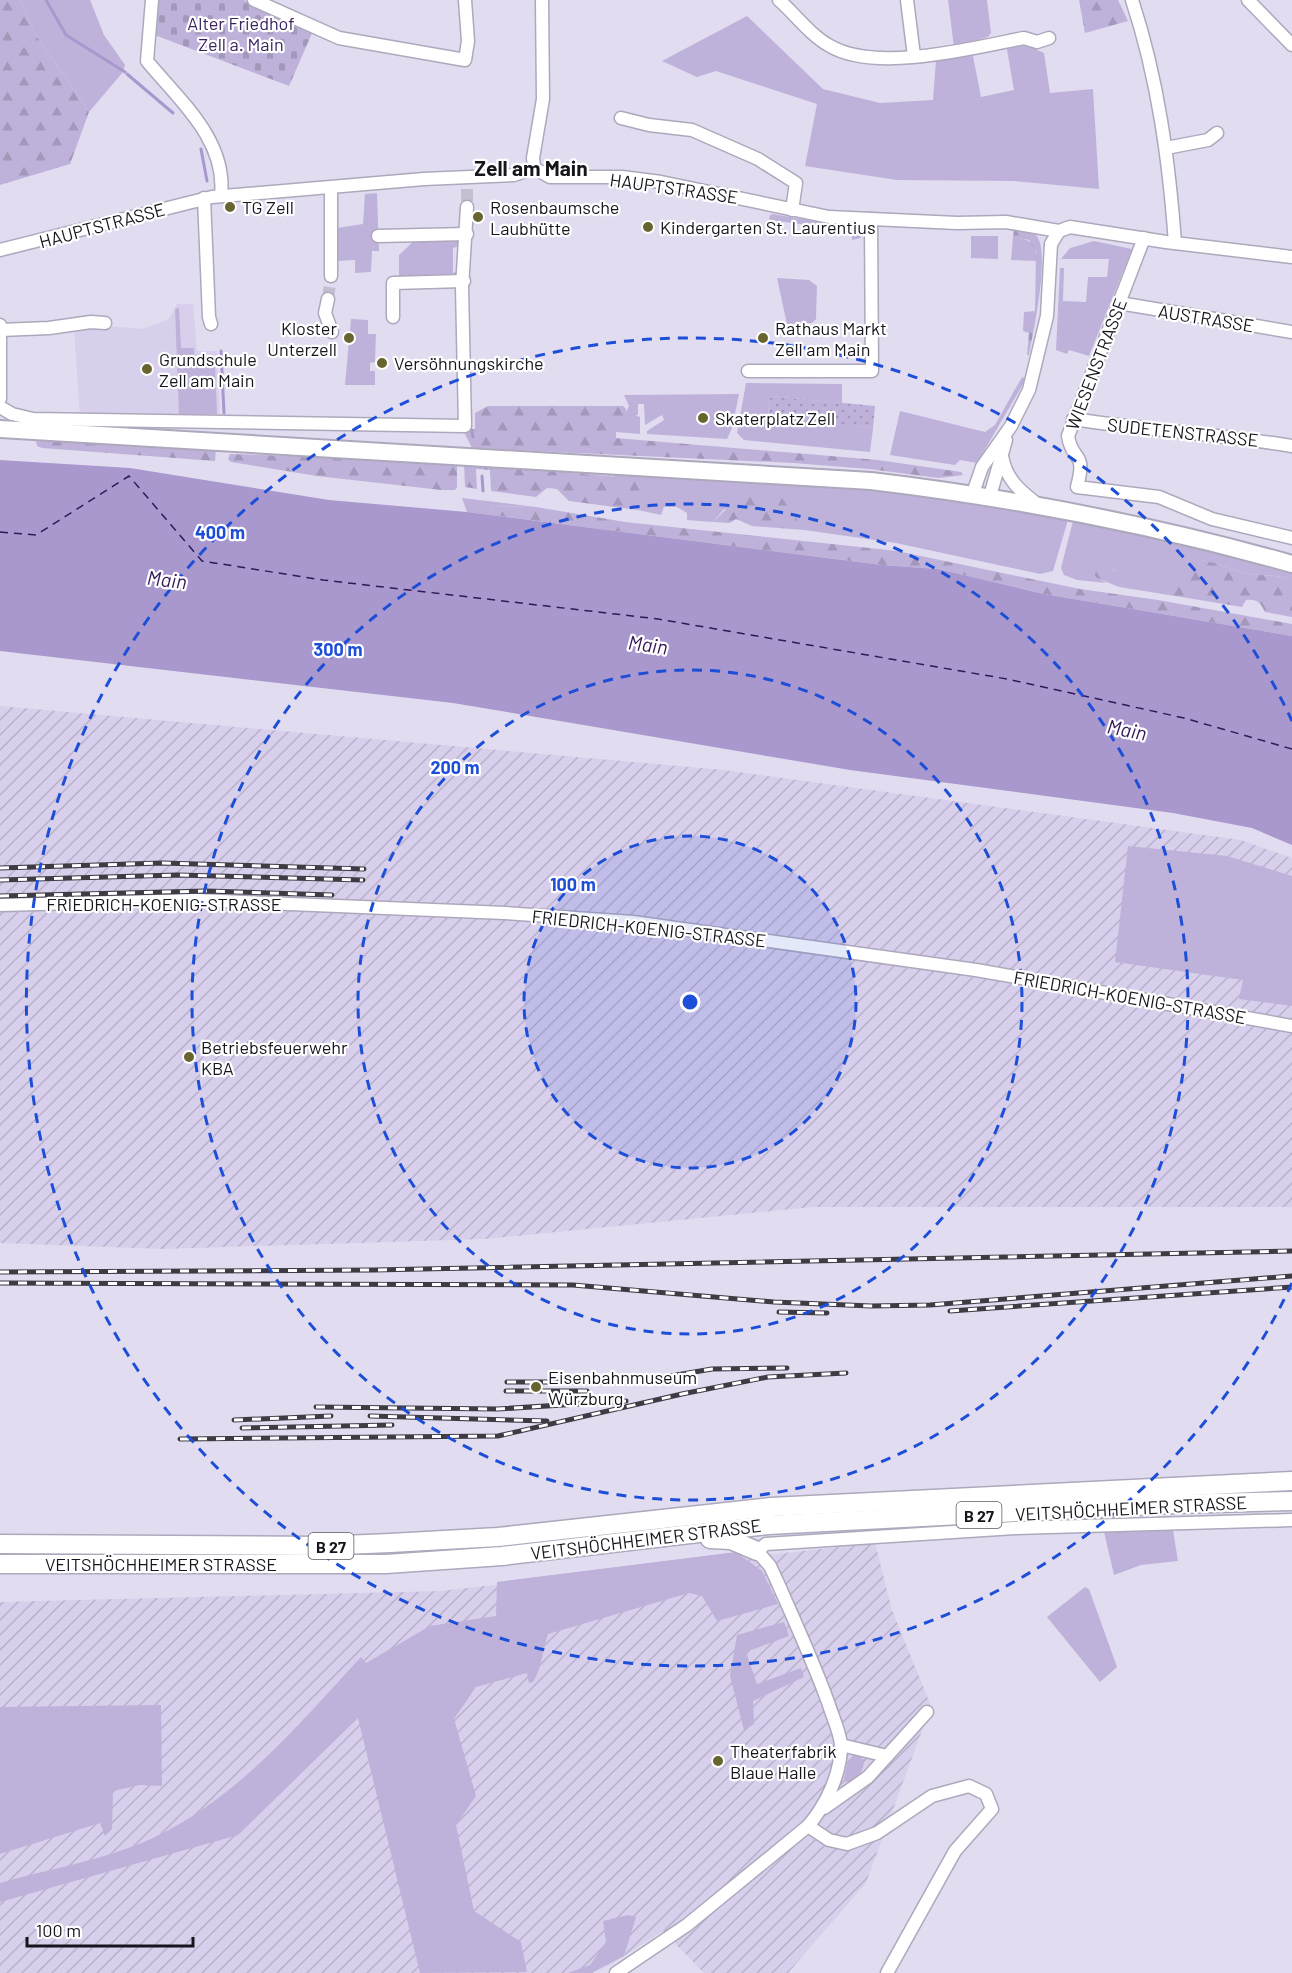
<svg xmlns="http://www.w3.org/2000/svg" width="1292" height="1973" viewBox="0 0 1292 1973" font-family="Barlow,sans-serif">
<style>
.built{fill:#d7cfeb}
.industrial{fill:url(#industrial-furrows)}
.green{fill:#beb2da}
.forest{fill:url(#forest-firs)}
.cemetery{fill:url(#cemetery-stones)}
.park{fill:url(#park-dots)}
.water{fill:#a898cd}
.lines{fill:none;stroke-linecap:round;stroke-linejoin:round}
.stream{stroke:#a898cd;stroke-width:3}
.ferry{stroke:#321856;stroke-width:1.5;stroke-dasharray:8 6;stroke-linecap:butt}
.minor-tunnel{stroke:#c4bed1;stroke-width:12;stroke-dasharray:12 6;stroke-linecap:butt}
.minor-casing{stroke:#aea8bc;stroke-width:15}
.major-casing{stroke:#aea8bc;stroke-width:20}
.highway-casing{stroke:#aea8bc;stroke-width:21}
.minor{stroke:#fff;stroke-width:12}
.major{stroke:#fff;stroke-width:16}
.highway{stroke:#fff;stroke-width:18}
.rail-casing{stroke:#3e3b44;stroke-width:5}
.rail{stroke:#fff;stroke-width:3;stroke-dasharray:9;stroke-linecap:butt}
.ring{fill:none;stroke:#1d4ed8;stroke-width:3;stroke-dasharray:10 8}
.poi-dot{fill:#676430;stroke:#fff;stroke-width:2}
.labels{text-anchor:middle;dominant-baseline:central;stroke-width:4.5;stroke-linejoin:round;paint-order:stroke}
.shield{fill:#fff;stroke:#5d5b60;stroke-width:1.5}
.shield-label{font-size:16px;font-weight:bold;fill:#17151c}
.park-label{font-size:18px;fill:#3b2261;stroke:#fff}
.street-label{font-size:18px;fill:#17151c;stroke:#fff}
.poi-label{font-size:18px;fill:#17151c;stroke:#fff;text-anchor:start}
.water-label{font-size:20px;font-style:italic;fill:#321856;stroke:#fff}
.quarter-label{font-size:21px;font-weight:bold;fill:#17151c;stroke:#fff}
.centre{fill:#1d4ed8;stroke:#fff;stroke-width:3}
.ring-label{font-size:18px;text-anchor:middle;font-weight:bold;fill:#1d4ed8;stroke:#fff;stroke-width:4.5;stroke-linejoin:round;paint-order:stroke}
</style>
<defs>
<pattern id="industrial-furrows" width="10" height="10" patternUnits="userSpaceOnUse" patternTransform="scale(1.5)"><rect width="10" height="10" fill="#d7cfeb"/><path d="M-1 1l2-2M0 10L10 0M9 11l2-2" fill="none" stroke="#b8b1c9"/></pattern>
<pattern id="forest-firs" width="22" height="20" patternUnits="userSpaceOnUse" patternTransform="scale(1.5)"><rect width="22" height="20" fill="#beb2da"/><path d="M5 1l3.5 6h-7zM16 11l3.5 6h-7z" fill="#a398ba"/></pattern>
<pattern id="cemetery-stones" width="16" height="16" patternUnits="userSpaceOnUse" patternTransform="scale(1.5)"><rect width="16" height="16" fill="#beb2da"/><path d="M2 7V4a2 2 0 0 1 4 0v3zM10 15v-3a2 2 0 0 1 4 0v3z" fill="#a398ba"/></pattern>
<pattern id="park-dots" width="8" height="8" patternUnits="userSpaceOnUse" patternTransform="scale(1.5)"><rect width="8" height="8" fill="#beb2da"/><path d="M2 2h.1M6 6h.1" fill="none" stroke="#a398ba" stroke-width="1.8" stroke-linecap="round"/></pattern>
</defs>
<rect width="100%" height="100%" fill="#e2dcf1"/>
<path class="built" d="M177,304H193L197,351H217L220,419L80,416L74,329L108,326L142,329L169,319Z"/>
<g class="industrial">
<path d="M0,706L724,770L1241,840L1292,858V1207H813L484,1239L163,1249L0,1243Z"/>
<path d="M875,1543L892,1610L931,1706L866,1883L788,1973H704L663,1931L608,1966L592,1973H0V1602L440,1591Z"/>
</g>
<g class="green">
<path d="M20,0H90L104,35L125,65L123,72L89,112L35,34Z"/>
<path d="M948,0H987L991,33L988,37L954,47Z"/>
<path d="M747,16L823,89L880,103L933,100L936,60L972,51L981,97L1014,90L1006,44L1020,42L1044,53L1050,93L1093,89L1099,189L1014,181L897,180L805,166L817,104L716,71L697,77L662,61Z"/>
<path d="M377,193L379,251H372L371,272L355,273V260L336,261L337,228L363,224L365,194Z"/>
<path d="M773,214L859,229L861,238L852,240V231L770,220L767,229L770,215Z"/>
<path d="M971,236H998V259L971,258Z"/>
<path d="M1013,237C1030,239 1037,243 1036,261L1011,260Z"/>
<path d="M414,241H463V245L453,248V273L462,269V279H399V255Z"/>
<path d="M1094,241L1132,249L1089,356L1069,350L1067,354L1056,350L1060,268H1064L1063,301L1086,302L1088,277H1107L1109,259H1061L1070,248Z"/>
<path d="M777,278L809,280L817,286L816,319L812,323L787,324Z"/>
<path d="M179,308L181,348H194L195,363L215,362L217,414L179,415L175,309Z"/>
<path d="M351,319L368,320V334H376L375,362L370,363V371H375V385H345Z"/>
<path d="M1022,377L1026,379L977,463L960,460L955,465L890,455L900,411L985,432L995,425Z"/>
<path d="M746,383L842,384V403L770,396L768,417L873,428L870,452L744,440L737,433Z"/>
<path d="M739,394L732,428L727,439L647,434V431L664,420L662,415L645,425L644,404H638V415H635L640,417V434L616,432L629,406L624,395Z"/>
<path d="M538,466L865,489L1057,516V518L1068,520L1053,571L1040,574L896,543L804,530L796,520L724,509L713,522L687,520V513L677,507H664L661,515L638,510L642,508L643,496L613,476L570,473Z"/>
<path d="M462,498L536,507L492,506L490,515L467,512Z"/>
<path d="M1073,521L1082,523L1083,521L1292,570V581C1276,573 1259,577 1241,572C1227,568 1216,562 1201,560L1167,592L1169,595L1119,587L1123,584L1114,570L1092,563L1097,578L1107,583L1077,580L1064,575L1061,568Z"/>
<path d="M1128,846L1227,856L1292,876V1006L1239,999L1243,980L1115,962Z"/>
<path d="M1173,1530L1178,1561L1141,1565L1114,1575L1104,1532Z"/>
<path d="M736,1552L762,1571L778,1604L717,1621L702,1596L689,1593L548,1634C542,1650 542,1669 533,1682L529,1683L527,1673L476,1687L454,1719L476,1796L456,1825L474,1911L521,1942L527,1972L420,1973L358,1718L238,1835L0,1902V1883C52,1868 112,1859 161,1834C241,1794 301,1722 361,1657L366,1663L430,1626L496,1616L497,1582Z"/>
<path d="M1085,1587L1089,1589L1117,1667L1100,1682L1047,1617Z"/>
<path d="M784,1622L789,1636L746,1652L757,1684L801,1668L804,1677L753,1701L754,1724L744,1730L730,1676L737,1635Z"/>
<path d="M161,1705L162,1786L140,1785L113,1791L112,1829L105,1836L100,1823L0,1854V1707Z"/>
<path d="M857,1755L864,1760C864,1770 857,1782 846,1782L844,1778L848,1760Z"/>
<path d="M628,1915L636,1917L624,1956L591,1973H568L590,1965L606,1942L603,1921Z"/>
</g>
<g class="forest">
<path d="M0,0H20L35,34L89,112L70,164L0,185Z"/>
<path d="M1079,0H1118L1128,21L1085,33Z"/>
<path d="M1014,230C1021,231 1031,230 1036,235C1051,250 1033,334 1029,355H1027L1029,333L1023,331L1024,312L1035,311L1036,251L1029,240L1013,237Z"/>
<path d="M488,406H623L626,409L625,421L616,432V438L878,460L961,472L963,475L939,478L869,469L793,463L472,448L465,434L469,429H475V413Z"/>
<path d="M36,441L216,449L215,461L42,448L37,446Z"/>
<path d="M230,454L457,461V487L455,490H441L317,476L231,462L228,459Z"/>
<path d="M464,462L538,466L570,473L632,478L645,488L642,508L638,510L569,501L557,489L547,488L536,497L491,491L490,470L476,469L477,489L465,487Z"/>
<path d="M740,495L782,498L804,530L752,526L736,519L730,523L713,522Z"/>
<path d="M492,506L536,507L625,522L897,551L1080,589L1158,600L1292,624V636L1044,594L938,569L882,565L490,515Z"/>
<path d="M1201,560C1216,562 1227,568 1241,572C1259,577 1276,573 1292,581V617L1265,612C1260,602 1257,599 1246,600L1242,607L1169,595L1167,592C1175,577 1186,566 1201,560Z"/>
<path d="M1092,563C1106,567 1119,568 1123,584L1119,587L1097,578L1090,568Z"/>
</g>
<path class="cemetery" d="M158,0H244L313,31L289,86L152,34Z"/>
<path class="park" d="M770,396L875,406L873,428L768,418Z"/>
<path class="water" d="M0,460L130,468L329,500L467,512L882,565L938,569L1044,594L1292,636V845L1252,828L1173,813L850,770L453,703L0,651Z"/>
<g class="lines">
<g class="stream">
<path d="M46,0L66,35L125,72"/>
<path d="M127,74L173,113"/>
<path d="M201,149L207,181"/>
<path d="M221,351L224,413"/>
<path d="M472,432L473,437"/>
<path d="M482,476L483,491"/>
</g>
<path class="ferry" d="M0,532L36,535L129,476L202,561L323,580L658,619L1007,679L1184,718L1292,749"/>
<g class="minor-tunnel">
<path d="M467,189V207"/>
<path d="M328,299L331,276"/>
</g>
<g class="minor-casing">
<g id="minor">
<path d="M152,0L147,61C179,100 227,140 221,195"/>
<path d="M254,0L339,38L465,60L468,41L465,0"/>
<path d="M779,0C796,15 810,35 830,46C876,73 973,48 1024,38L1037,42L1049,38"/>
<path d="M907,0L914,56"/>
<path d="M1132,0C1158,79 1169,161 1175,243"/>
<path d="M1248,0L1292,45"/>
<path d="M621,118L649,125L692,130L758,159L796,183L792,210"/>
<path d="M1166,148L1208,140L1217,133"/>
<path d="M534,168L550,177H622L661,182L829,217L957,223L1006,222L1059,231L1070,227L1166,242L1292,257"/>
<path d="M534,168L533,158L543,99L542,0"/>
<path d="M331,188V276"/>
<path d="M204,198L209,317L211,324"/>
<path d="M378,236L467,234"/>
<path d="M1144,238L1068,436C1072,463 1087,449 1077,487L1159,497L1212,519L1292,538"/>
<path d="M0,250L212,197L424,179L514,175L534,168"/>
<path d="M328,299L325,313L332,332"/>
<path d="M1119,303L1292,332"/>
<path d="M393,317V283L464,281"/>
<path d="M0,325V399"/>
<path d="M0,330L49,328L91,322L105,323"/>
<path d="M748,371H872L871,219"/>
<path d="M0,407L12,414L33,419L465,426L462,287L467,207"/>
<path d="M1073,419C1146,430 1219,434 1292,446"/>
<path d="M1002,456C1006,479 1019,490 1037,504"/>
<path d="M973,493L982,467L1011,426L1029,390L1047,316L1051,244L1059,231"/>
<path d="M990,496L1006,440"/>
<path d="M0,905L197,900L505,913L633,922L976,970L1292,1026"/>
<path d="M841,1745L887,1756"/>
<path d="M824,1808L868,1777L927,1712"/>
<path d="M808,1826L829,1840L847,1844L877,1833L932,1796L969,1786L986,1794L992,1809L955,1851L887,1973"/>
<path d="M616,1973L687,1925L808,1826C826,1805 841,1774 841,1745C840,1732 833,1718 829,1705C814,1663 795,1622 777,1581L770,1566L757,1551L766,1544L1015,1528L1292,1520"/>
</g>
</g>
<g class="major-casing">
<path id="major" d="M0,429L871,481C1013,498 1154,525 1292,564"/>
</g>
<g class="highway-casing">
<g id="highway">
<path d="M710,1539L731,1540L757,1551"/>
<path d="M0,1544L320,1546L390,1543L498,1537L771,1507L1292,1481"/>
<path d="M0,1564H386L502,1556L768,1525L1174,1504L1292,1501"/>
</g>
</g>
<use href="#minor" class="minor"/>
<use href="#major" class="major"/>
<use href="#highway" class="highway"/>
<g class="rail-casing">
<g id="rail">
<path d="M0,868L162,863L364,869"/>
<path d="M0,880L177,875L363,880"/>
<path d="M0,896L206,891L332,895"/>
<path d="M0,1272L374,1270L1292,1251"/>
<path d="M0,1283L573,1285L774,1302L871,1306L930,1305L1292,1276"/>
<path d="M950,1311L1292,1287"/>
<path d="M779,1312L827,1313"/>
<path d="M507,1382H635L712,1369L787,1368"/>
<path d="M506,1391H587"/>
<path d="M316,1407L498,1409L626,1401"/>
<path d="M370,1416L547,1421"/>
<path d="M234,1420L331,1416"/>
<path d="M242,1428L392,1425"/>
<path d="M180,1439L498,1436L682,1394L768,1377L846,1373"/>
</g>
</g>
<use href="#rail" class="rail"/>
</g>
<circle cx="690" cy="1002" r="166" fill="#1d4ed8" fill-opacity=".12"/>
<g class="ring">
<circle cx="690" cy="1002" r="166"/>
<circle cx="690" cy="1002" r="332"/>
<circle cx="690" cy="1002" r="498"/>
<path d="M1292 1283A664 664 0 1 1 1292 721"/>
</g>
<g class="poi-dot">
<circle cx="230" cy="207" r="6"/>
<circle cx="478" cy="217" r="6"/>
<circle cx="648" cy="227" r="6"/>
<circle cx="349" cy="338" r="6"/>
<circle cx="763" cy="338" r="6"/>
<circle cx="382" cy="363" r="6"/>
<circle cx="147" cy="369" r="6"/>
<circle cx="703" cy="418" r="6"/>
<circle cx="189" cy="1057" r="6"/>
<circle cx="536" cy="1387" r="6"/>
<circle cx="718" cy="1761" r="6"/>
</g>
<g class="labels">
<g class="shield">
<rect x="956.5" y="1502" width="45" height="26" rx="4.5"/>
<rect x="308.5" y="1533" width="45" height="26" rx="4.5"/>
</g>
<g class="shield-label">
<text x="979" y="1515">B 27</text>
<text x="331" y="1546">B 27</text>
</g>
<g class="park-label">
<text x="241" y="23">Alter Friedhof<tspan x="241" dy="21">Zell a. Main</tspan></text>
</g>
<g class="street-label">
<text transform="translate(674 188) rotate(8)">HAUPTSTRASSE</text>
<text transform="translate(102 225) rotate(-15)">HAUPTSTRASSE</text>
<text transform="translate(1206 318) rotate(9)">AUSTRASSE</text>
<text transform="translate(1096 364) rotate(-69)">WIESENSTRASSE</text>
<text transform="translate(1183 432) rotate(6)">SUDETENSTRASSE</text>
<text x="164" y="904">FRIEDRICH-KOENIG-STRASSE</text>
<text transform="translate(649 928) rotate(6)">FRIEDRICH-KOENIG-STRASSE</text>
<text transform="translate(1130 997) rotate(10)">FRIEDRICH-KOENIG-STRASSE</text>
<text transform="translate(1131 1508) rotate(-3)">VEITSHÖCHHEIMER STRASSE</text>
<text transform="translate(646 1539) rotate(-7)">VEITSHÖCHHEIMER STRASSE</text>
<text x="161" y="1564">VEITSHÖCHHEIMER STRASSE</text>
</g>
<g class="poi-label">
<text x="242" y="207">TG Zell</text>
<text x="490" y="207">Rosenbaumsche<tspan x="490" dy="21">Laubhütte</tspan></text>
<text x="660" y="227">Kindergarten St. Laurentius</text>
<text x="337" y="328" text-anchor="end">Kloster<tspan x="337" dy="21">Unterzell</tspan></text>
<text x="775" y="328">Rathaus Markt<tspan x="775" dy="21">Zell am Main</tspan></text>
<text x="159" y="359">Grundschule<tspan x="159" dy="21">Zell am Main</tspan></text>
<text x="394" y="363">Versöhnungskirche</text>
<text x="715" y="418">Skaterplatz Zell</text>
<text x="201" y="1047">Betriebsfeuerwehr<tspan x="201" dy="21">KBA</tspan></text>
<text x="548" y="1377">Eisenbahnmuseum<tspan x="548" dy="21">Würzburg</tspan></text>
<text x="730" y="1751">Theaterfabrik<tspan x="730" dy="21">Blaue Halle</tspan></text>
</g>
<g class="water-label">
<text transform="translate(167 579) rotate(7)">Main</text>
<text transform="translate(648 644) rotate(8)">Main</text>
<text transform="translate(1127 729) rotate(11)">Main</text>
</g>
<g class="quarter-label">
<text x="531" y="167">Zell am Main</text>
</g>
</g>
<circle cx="690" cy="1002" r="9" class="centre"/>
<g class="ring-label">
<text x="220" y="539">400 m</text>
<text x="338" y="656">300 m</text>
<text x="455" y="774">200 m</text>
<text x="573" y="891">100 m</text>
</g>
<path d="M27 1937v9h166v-9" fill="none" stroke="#17151c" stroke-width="3"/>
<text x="36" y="1937" font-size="18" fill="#17151c" stroke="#ffffff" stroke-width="4.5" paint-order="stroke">100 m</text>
</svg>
